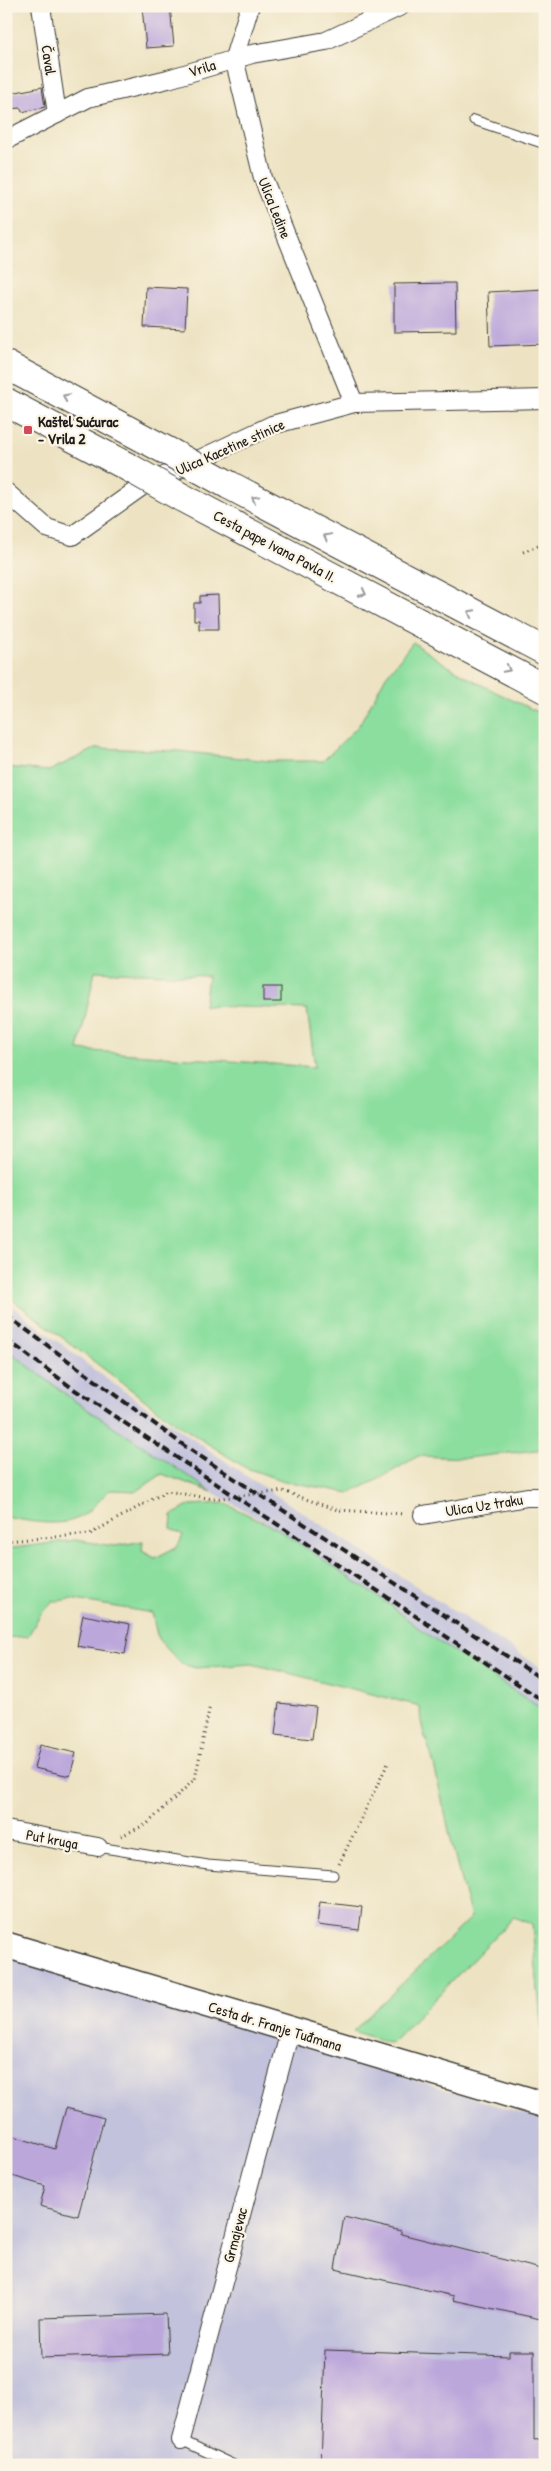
<svg xmlns="http://www.w3.org/2000/svg" width="551" height="2471" viewBox="0 0 551 2471" font-family="'Patrick Hand',sans-serif">
<style>
.industrial{fill:#c2c2dc}
.green{fill:#8bde9e;stroke:#547d5d;fill-rule:evenodd}
.building{fill:#bca7db}
.lines{fill:none;stroke-linecap:round;stroke-linejoin:round}
.lane-casing{stroke:#3b3a35;stroke-width:11}
.street-casing{stroke:#3b3a35;stroke-width:20}
.secondary-casing{stroke:#3b3a35;stroke-width:28}
.primary-casing{stroke:#3b3a35;stroke-width:30}
.path{stroke:#3b3a35;stroke-width:3;stroke-dasharray:1 4;stroke-linecap:butt}
.lane{stroke:#fff;stroke-width:9}
.street{stroke:#fff;stroke-width:18}
.secondary{stroke:#fff;stroke-width:25}
.primary{stroke:#fff;stroke-width:28}
.rail{stroke:#1c1c1c;stroke-width:4;stroke-dasharray:8 4;stroke-linecap:butt}
.primary-bridge-casing{stroke:#3b3a35;stroke-width:30;stroke-linecap:butt}
.primary-bridge{stroke:#fff;stroke-width:28}
.oneway{stroke:#999}
.poi-dot{fill:#d1495b;stroke:#fcf5e5;stroke-width:2}
.labels{text-anchor:middle;dominant-baseline:central;stroke-width:4.5;stroke-linejoin:round;paint-order:stroke}
.street-label{font-size:15px;fill:#1c1c1c;stroke:#fcf5e5}
.poi-label{font-size:15px;font-weight:bold;fill:#1c1c1c;stroke:#fcf5e5;text-anchor:start}
</style>
<rect width="100%" height="100%" fill="#fcf5e5"/>
<filter id="ink" filterUnits="userSpaceOnUse"><feTurbulence type="fractalNoise" baseFrequency=".02" numOctaves="2"/><feDisplacementMap in="SourceGraphic" scale="10" xChannelSelector="R" yChannelSelector="G"/><feConvolveMatrix kernelMatrix="1 2 1 2 8 2 1 2 1" color-interpolation-filters="sRGB"/></filter>
<filter id="wash" filterUnits="userSpaceOnUse"><feTurbulence type="fractalNoise" baseFrequency=".0096" numOctaves="4" result="noise"/><feDisplacementMap in="SourceGraphic" scale="20" xChannelSelector="R" yChannelSelector="G"/><feGaussianBlur stdDeviation="1.12" result="paint"/><feColorMatrix in="noise" values="0 0 0 0 0 0 0 0 0 0 0 0 0 0 0 0 0 1.4 0 .05"/><feComposite in="paint" operator="in"/></filter>
<g filter="url(#wash)">
<rect width="100%" height="100%" fill="#ede3c3"/>
<g class="industrial">
<path d="M6,1301L101,1375L251,1479L545,1670V1711L422,1631L390,1605L278,1529L212,1492L72,1399L6,1349Z"/>
<path d="M6,1956L545,2120V2465H6Z"/>
</g>
<g class="green">
<path d="M413,642C454,673 498,694 545,715V1449L466,1458L418,1456L379,1479L350,1493L284,1481L246,1468L174,1422L6,1295V767L49,771L97,748L178,751L269,761H323L359,725L386,676ZM95,971L208,976L204,1006L307,1009L315,1067L78,1050Z"/>
<path d="M6,1349L72,1399L212,1492L162,1474L137,1491L110,1490C100,1499 91,1511 80,1517C62,1528 26,1521 6,1517Z"/>
<path d="M224,1503L278,1529L390,1605L422,1631L545,1711V2067L532,1924L514,1917L391,2044L353,2031L471,1917C456,1867 446,1816 434,1765C428,1741 420,1732 420,1706L252,1664L196,1668L181,1664L158,1639L152,1613L70,1599L52,1602L40,1615L28,1636L6,1638V1549L75,1540L115,1546L143,1541L142,1551L155,1558L178,1546L183,1535L171,1528L172,1515L190,1505Z"/>
</g>
<g id="blocks">
<g class="building">
<path d="M142,6H170L174,46L146,48Z"/>
<path d="M42,87L45,107L22,112L21,108L6,109V94Z"/>
<path d="M455,283L456,331L394,332V284Z"/>
<path d="M146,287L187,289L185,329L144,327Z"/>
<path d="M545,289V344L490,346L488,292Z"/>
<path d="M218,595L219,629H199V620H194V603H200V596Z"/>
<rect x="263" y="987" width="18" height="15"/>
<path d="M83,1615L130,1624L125,1654L77,1646Z"/>
<path d="M279,1703L316,1707L312,1739L275,1735Z"/>
<path d="M40,1745L76,1753L70,1776L34,1768Z"/>
<path d="M320,1902L362,1907L359,1930L317,1925Z"/>
<path d="M66,2108L104,2118L78,2216L40,2206L45,2186L6,2174V2134L55,2149Z"/>
<path d="M344,2217L401,2231V2234L545,2270V2320L453,2300L454,2296L335,2269Z"/>
<path d="M166,2314L168,2354L41,2358L40,2318Z"/>
<path d="M325,2350L509,2356V2351H534V2440L545,2439V2465H321Z"/>
</g>
</g>
</g>
<g filter="url(#ink)">
<use href="#blocks" fill-opacity="0" stroke="#3b3a35" stroke-width="1"/>
<g class="lines">
<g class="lane-casing">
<g id="lane">
<path d="M474,120L545,144"/>
<path d="M98,1847L208,1865L333,1875"/>
<path d="M181,2440L234,2465"/>
</g>
</g>
<g class="street-casing">
<g id="street">
<path d="M41,6L57,114"/>
<path d="M250,6L234,58L263,178L354,403"/>
<path d="M6,140L88,98L168,79L252,54L326,41L401,6"/>
<path d="M6,492L47,528L72,536L141,487L272,425L354,403L545,399"/>
<path d="M423,1515L527,1497H545"/>
<path d="M6,1830L98,1847"/>
<path d="M181,2440L290,2031"/>
</g>
</g>
<g class="secondary-casing">
<path id="secondary" d="M6,1945L545,2105"/>
</g>
<g class="primary-casing">
<g id="primary">
<path d="M6,365L171,453"/>
<path d="M6,402L128,467"/>
<path d="M229,485L545,651"/>
<path d="M181,497L545,689"/>
</g>
</g>
<g class="path">
<path d="M523,552L545,543"/>
<path d="M6,1541L90,1534L167,1491L213,1499L283,1491L337,1510L405,1514"/>
<path d="M121,1836L147,1824L195,1779L210,1705"/>
<path d="M339,1864L389,1761"/>
</g>
<use href="#lane" class="lane"/>
<use href="#street" class="street"/>
<use href="#secondary" class="secondary"/>
<use href="#primary" class="primary"/>
<g class="rail">
<path d="M6,1315L186,1447L545,1681"/>
<path d="M6,1339L75,1390L545,1702"/>
</g>
<g class="primary-bridge-casing">
<g id="primary-bridge">
<path d="M171,453L229,485"/>
<path d="M128,467L181,497"/>
</g>
</g>
<use href="#primary-bridge" class="primary-bridge"/>
</g>
<defs><path id="oneway-chevron" d="M-2-3.5L2.5 0L-2 3.5" fill="none" stroke-width="1.6" stroke-linecap="round" stroke-linejoin="round" transform="scale(1.25)"/></defs>
<g class="oneway">
<use href="#oneway-chevron" transform="translate(66 397) rotate(-152)"/>
<use href="#oneway-chevron" transform="translate(255 499) rotate(-151)"/>
<use href="#oneway-chevron" transform="translate(327 537) rotate(-152)"/>
<use href="#oneway-chevron" transform="translate(363 593) rotate(28)"/>
<use href="#oneway-chevron" transform="translate(471 613) rotate(-152)"/>
<use href="#oneway-chevron" transform="translate(507 669) rotate(28)"/>
</g>
</g>
<rect class="poi-dot" x="23" y="425" width="10" height="10" rx="2.5"/>
<g class="labels">
<g class="street-label">
<text transform="translate(49 60) rotate(81)">Čaval</text>
<text transform="translate(202 68) rotate(-17)">Vrila</text>
<text transform="translate(275 208) rotate(68)">Ulica Ledine</text>
<text transform="translate(230 447) rotate(-24)">Ulica Kacetine stinice</text>
<text transform="translate(275 546) rotate(28)">Cesta pape Ivana Pavla II.</text>
<text transform="translate(484 1505) rotate(-9)">Ulica Uz traku</text>
<text transform="translate(52 1839) rotate(11)">Put kruga</text>
<text transform="translate(275 2026) rotate(17)">Cesta dr. Franje Tuđmana</text>
<text transform="translate(235 2235) rotate(-75)">Grmajevac</text>
</g>
<g class="poi-label">
<text x="38" y="421">Kaštel Sućurac<tspan x="38" dy="17">- Vrila 2</tspan></text>
</g>
</g>
<rect width="551" height="2471" fill="none" stroke="#fcf5e5" stroke-width="25"/>
</svg>
